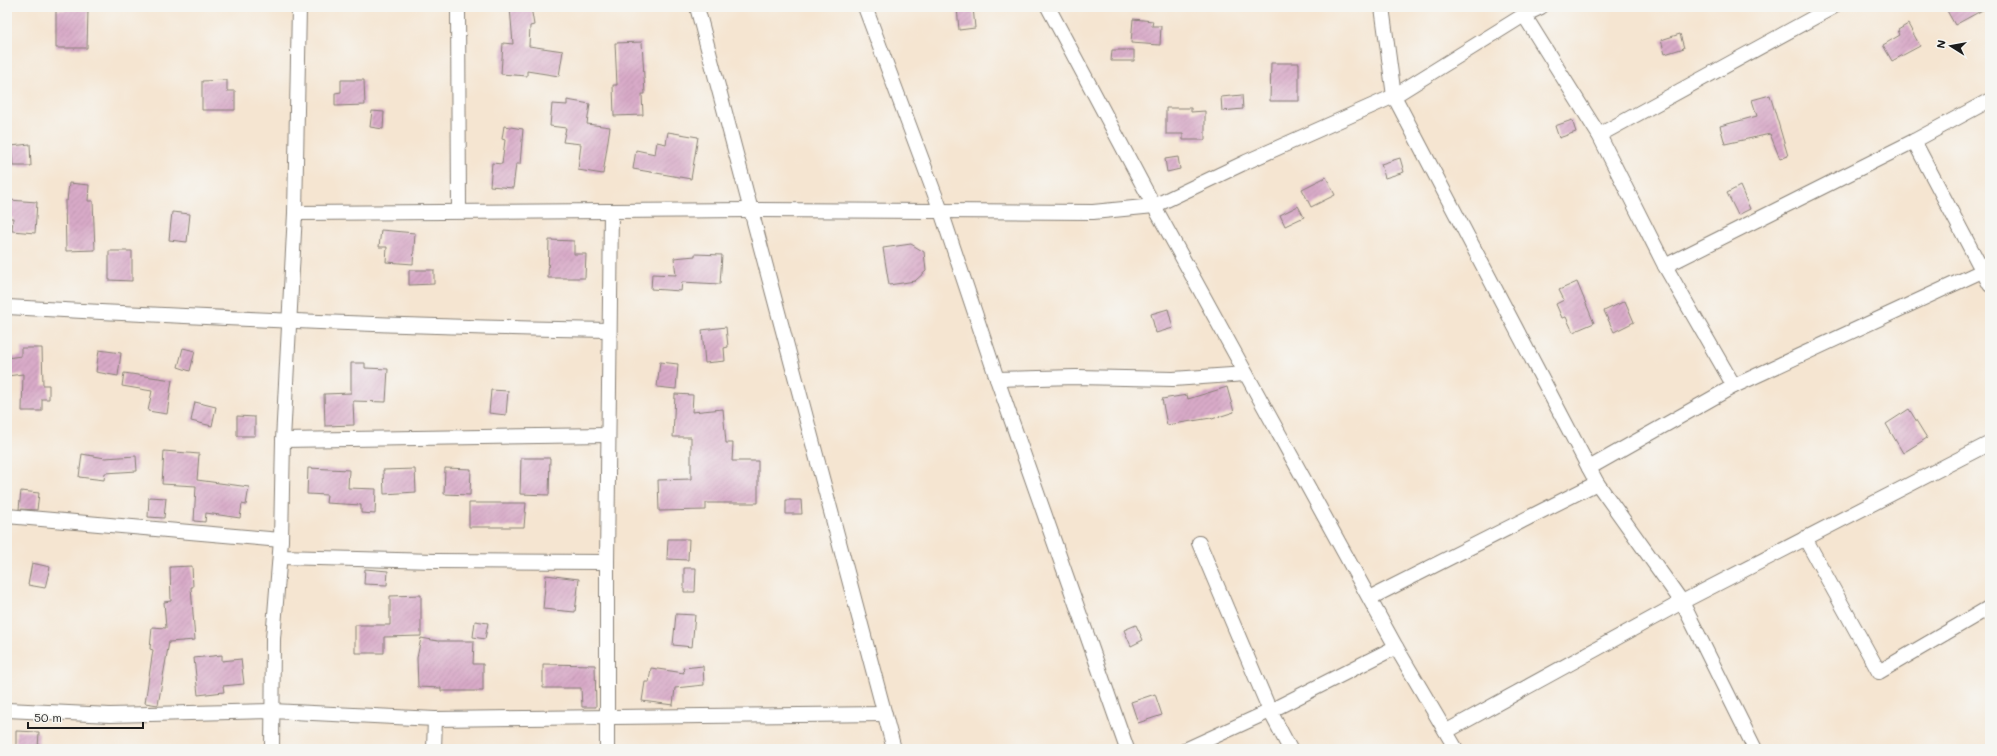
<svg xmlns="http://www.w3.org/2000/svg" width="1997" height="756" viewBox="0 0 1997 756" font-family="Mali,sans-serif">
<style>
.building{fill:url(#building-hatch)}
.lines{fill:none;stroke-linecap:round;stroke-linejoin:round}
.street-casing{stroke:#888076;stroke-width:16}
.street{stroke:#fff;stroke-width:14}
</style>
<defs>
<pattern id="building-hatch" width="6" height="6" patternUnits="userSpaceOnUse"><rect width="6" height="6" fill="#d8aac8"/><path d="M-1 1l2-2M0 6l6-6M5 7l2-2" fill="none" stroke="#b992ab"/></pattern>
</defs>
<rect width="100%" height="100%" fill="#f6f6f2"/>
<filter id="ink" filterUnits="userSpaceOnUse"><feTurbulence type="fractalNoise" baseFrequency=".025" numOctaves="2"/><feDisplacementMap in="SourceGraphic" scale="8" xChannelSelector="R" yChannelSelector="G"/><feConvolveMatrix kernelMatrix="1 2 1 2 8 2 1 2 1" color-interpolation-filters="sRGB"/></filter>
<filter id="wash" filterUnits="userSpaceOnUse"><feTurbulence type="fractalNoise" baseFrequency=".012" numOctaves="4" result="noise"/><feDisplacementMap in="SourceGraphic" scale="16" xChannelSelector="R" yChannelSelector="G"/><feGaussianBlur stdDeviation="0.9" result="paint"/><feColorMatrix in="noise" values="0 0 0 0 0 0 0 0 0 0 0 0 0 0 0 0 0 1.4 0 .05"/><feComposite in="paint" operator="in"/></filter>
<g filter="url(#wash)">
<rect width="100%" height="100%" fill="#f5e5d1"/>
<g id="blocks">
<g class="building">
<path d="M510,7H531L534,25L530,26L529,46L563,51L559,76L527,71V76L501,74L503,43L513,44Z"/>
<path d="M957,7H973L975,28L959,30Z"/>
<path d="M1945,7H1988L1955,25Z"/>
<path d="M56,10H88L87,48H56Z"/>
<path d="M1133,19L1153,21L1152,26H1161L1160,45L1131,43Z"/>
<path d="M1908,24L1920,46L1892,61L1883,45L1900,35L1898,30Z"/>
<path d="M1680,34L1684,48L1665,54L1661,40Z"/>
<path d="M642,42L645,94H642L643,115L614,116L613,85H617L615,43Z"/>
<path d="M1112,50H1134V61H1111Z"/>
<path d="M1271,63H1299V101H1270Z"/>
<path d="M227,80V91H235V110H202V81Z"/>
<path d="M341,80H364L365,105L335,106V93L341,92Z"/>
<path d="M1242,95L1243,109L1222,111L1221,97Z"/>
<path d="M1770,95L1788,156L1780,159L1770,134L1725,144L1720,126L1757,116L1752,100Z"/>
<path d="M567,100L590,104L587,124L610,127L603,174L578,170L581,144L563,142L566,128L550,126L552,104L567,105Z"/>
<path d="M1166,108H1191V112L1205,111V140H1183V134H1166Z"/>
<path d="M372,111L384,112L383,129L370,127Z"/>
<path d="M1572,120L1576,132L1559,138L1555,126Z"/>
<path d="M504,126L523,129L520,164H516L513,188L490,186L492,163L502,164L505,140L502,139Z"/>
<path d="M668,132L698,137L691,179L633,169L636,150L655,154L657,142L666,144Z"/>
<path d="M30,144L31,166H13L11,146Z"/>
<path d="M1178,157L1180,169L1167,172L1165,159Z"/>
<path d="M1400,158L1404,172L1385,178L1381,164Z"/>
<path d="M1326,177L1335,195L1311,207L1302,189Z"/>
<path d="M69,183L89,185L88,201H93L95,250L66,251L65,201H67Z"/>
<path d="M1740,186L1750,209L1738,215L1727,193Z"/>
<path d="M9,200L37,202L35,233L12,231L13,218H7Z"/>
<path d="M1298,206L1304,217L1285,226L1280,215Z"/>
<path d="M172,212L190,214L187,242L169,240Z"/>
<path d="M381,230L415,233L413,264L386,262L387,247H379Z"/>
<path d="M549,240L574,241V254H586L585,278H548Z"/>
<path d="M911,244L924,252L926,271L915,281L889,285L883,248Z"/>
<path d="M109,251H132V281L109,280Z"/>
<path d="M695,254L722,255L720,284L682,282L681,291L651,289L652,274L676,275L674,258L695,256Z"/>
<path d="M409,270H434V284L409,285Z"/>
<path d="M1577,282L1594,323L1573,332L1566,317L1562,318L1556,304L1564,300L1559,290Z"/>
<path d="M1625,301L1634,322L1614,332L1604,311Z"/>
<path d="M1168,309L1173,328L1156,333L1151,314Z"/>
<path d="M726,327L728,347L724,348L725,361L705,363L702,330Z"/>
<path d="M21,348H42L43,385H49V399H42V411H22L23,374L7,376V358L21,356Z"/>
<path d="M183,348L195,351L190,371L178,367Z"/>
<path d="M99,350L121,353L118,376L96,372Z"/>
<path d="M660,362L678,364L676,389L657,387Z"/>
<path d="M351,363H365V368L388,369L386,402L353,401L354,425L325,426L324,394L351,393Z"/>
<path d="M124,373L172,380L167,414L148,411L152,391L122,386Z"/>
<path d="M1227,387L1234,412L1212,419L1211,418L1167,425L1162,399L1187,395L1188,399Z"/>
<path d="M491,390L508,391L506,415L489,413Z"/>
<path d="M675,394L693,395L692,412L723,409L726,443H733L732,461H758V503H706V510L659,511L658,480L691,479V437H673Z"/>
<path d="M195,402L216,407L212,426L191,421Z"/>
<path d="M1909,409L1927,438L1903,453L1886,424Z"/>
<path d="M237,416L255,417V436H237Z"/>
<path d="M164,451L199,454L197,480L249,487L246,505L242,504L240,518L206,513L205,522L194,521L196,486L162,484Z"/>
<path d="M82,454L105,458L136,456L137,471L105,473L104,480L79,477Z"/>
<path d="M521,458H550L549,495L520,494Z"/>
<path d="M308,468L349,470L348,488L376,489L375,514L361,513V505L326,503L327,495L307,494Z"/>
<path d="M445,468L471,469L470,495L444,494Z"/>
<path d="M415,469L416,492L384,494L383,470Z"/>
<path d="M21,491L39,493L37,510L19,509Z"/>
<path d="M149,497L166,498L164,518L148,517Z"/>
<path d="M786,500H801L802,514H786Z"/>
<path d="M469,503H526L524,527H469Z"/>
<path d="M668,539H689L688,560L667,559Z"/>
<path d="M32,563L50,567L45,588L28,585Z"/>
<path d="M192,566L193,587H191L195,640L169,642L158,705L145,703L153,650L150,649L152,627L166,628L164,602L171,601L170,567Z"/>
<path d="M684,568H696L695,592H684Z"/>
<path d="M365,569L388,571L387,585L364,584Z"/>
<path d="M546,575L579,579L575,612L543,609Z"/>
<path d="M421,595V636L384,637V653H355V625H390V596Z"/>
<path d="M676,614L695,615L692,647L673,645Z"/>
<path d="M475,621L488,623L485,639L473,637Z"/>
<path d="M1136,625L1143,640L1131,646L1124,630Z"/>
<path d="M421,638L438,641H474L473,664H483V691H441V688L418,687L417,658Z"/>
<path d="M222,655V661L241,659L244,684L223,686L224,692L198,695L194,658Z"/>
<path d="M543,664L595,665L596,707H582L581,688H543Z"/>
<path d="M703,666L704,685L675,688L673,705L642,701L645,682H649L651,668L684,673L683,668Z"/>
<path d="M1155,694L1162,715L1138,723L1131,702Z"/>
<path d="M16,731L39,732L38,749H16Z"/>
</g>
</g>
</g>
<g filter="url(#ink)">
<use href="#blocks" fill-opacity="0" stroke="#888076" stroke-width="1"/>
<g class="lines">
<g class="street-casing">
<g id="street">
<path d="M458,7L459,211"/>
<path d="M697,7L894,749"/>
<path d="M865,7L941,211L997,379L1127,749"/>
<path d="M1048,7L1154,206L1396,647L1456,749"/>
<path d="M1382,7L1394,96L1589,468L1597,483L1682,602L1755,749"/>
<path d="M1524,7V15L1599,135L1665,266L1734,386"/>
<path d="M1599,135L1833,7"/>
<path d="M1914,141L1990,285"/>
<path d="M295,213L752,210L1093,212L1154,206L1246,162L1394,96L1524,15L1541,7"/>
<path d="M1665,266L1914,141L1990,100"/>
<path d="M7,307C208,318 408,327 609,330"/>
<path d="M997,379L1076,377L1173,379L1246,374"/>
<path d="M283,440L608,435"/>
<path d="M1589,468L1734,386L1982,271"/>
<path d="M7,516L281,540"/>
<path d="M1805,538L1879,672L1990,607"/>
<path d="M1199,543L1270,711L1290,749"/>
<path d="M280,557L435,561L607,562"/>
<path d="M1370,598L1597,483"/>
<path d="M7,710L110,715L272,711L435,719L885,714"/>
<path d="M1447,731L1682,602L1990,443"/>
<path d="M272,749L273,639L281,540L283,440L295,213L299,7"/>
<path d="M434,749L435,719"/>
<path d="M607,749V562L611,211"/>
<path d="M1187,749L1270,711L1396,647"/>
</g>
</g>
<use href="#street" class="street"/>
</g>
</g>
<rect width="1997" height="756" fill="none" stroke="#f6f6f2" stroke-width="24"/>
<g transform="translate(1951 46) rotate(281)" stroke="#f6f6f2" stroke-width="3" paint-order="stroke">
<path d="M0-3L7 15L0 10L-7 15Z" fill="#1c1c1c"/>
<text y="-6" font-size="11" font-weight="bold" text-anchor="middle" fill="#1c1c1c">N</text>
</g>
<path d="M28 722v6h115v-6" fill="none" stroke="#1c1c1c" stroke-width="2"/>
<text x="34" y="722" font-size="12" fill="#1c1c1c" stroke="#f6f6f2" stroke-width="3" paint-order="stroke">50 m</text>
</svg>
